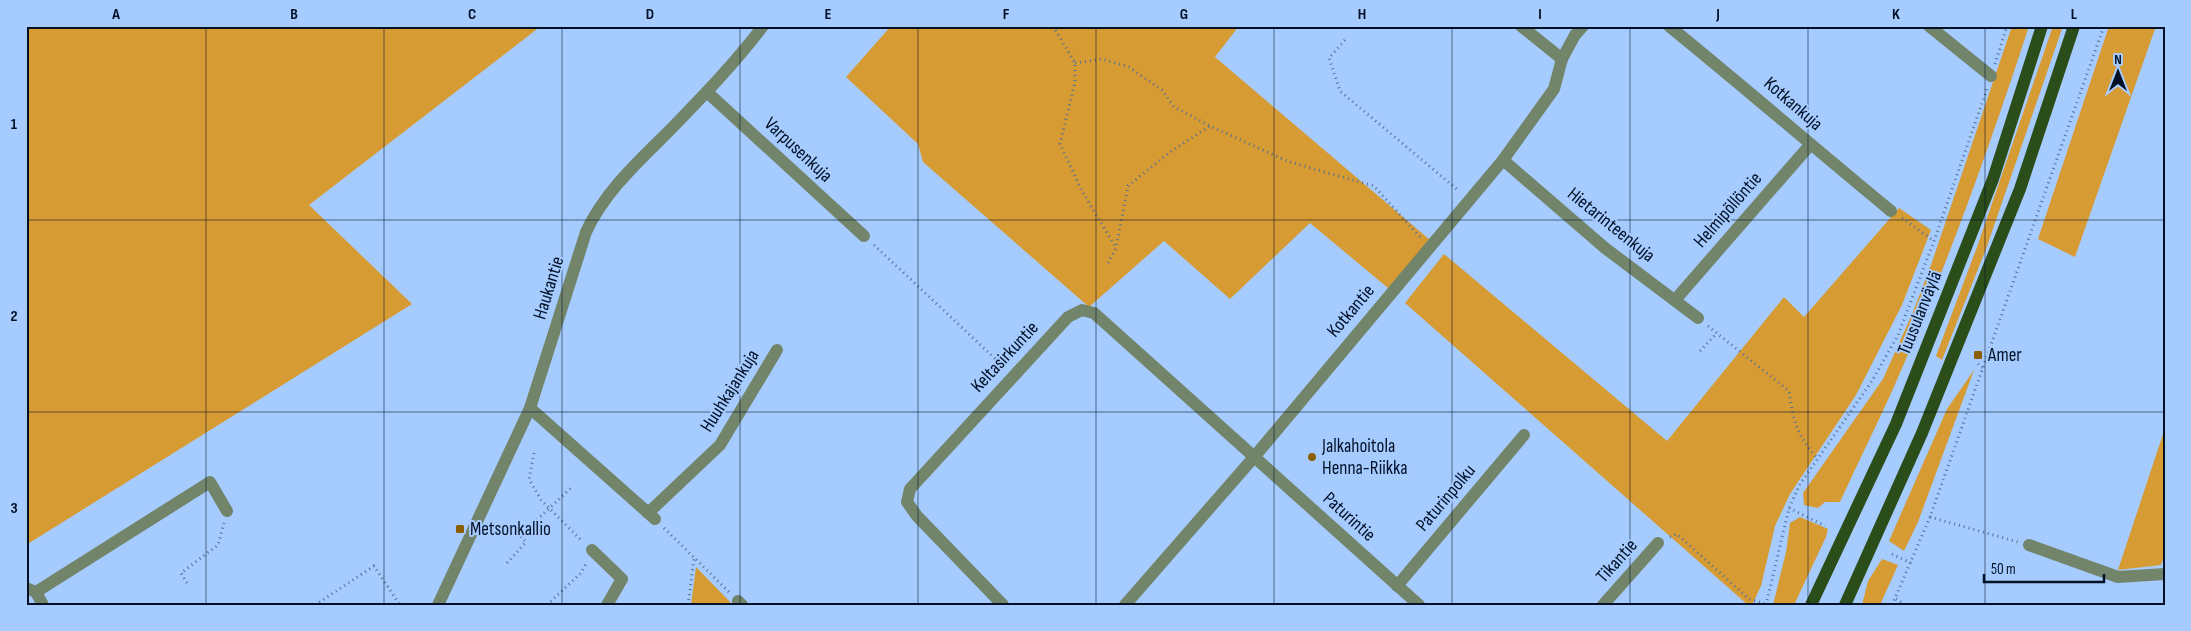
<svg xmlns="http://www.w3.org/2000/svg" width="2191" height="631" viewBox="0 0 2191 631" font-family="'Sofia Sans Condensed',sans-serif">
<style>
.green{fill:#d79b33}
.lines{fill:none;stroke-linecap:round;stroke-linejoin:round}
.path{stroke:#567095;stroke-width:3;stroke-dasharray:1 4;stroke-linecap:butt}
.minor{stroke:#72856a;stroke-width:12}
.major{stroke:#2b4d1a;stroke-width:12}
.grid{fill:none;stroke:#021128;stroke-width:1;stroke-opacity:0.55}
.poi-dot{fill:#8b5e01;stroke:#a6cbfe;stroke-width:2}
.labels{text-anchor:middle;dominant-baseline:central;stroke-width:4;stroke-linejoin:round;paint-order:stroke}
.street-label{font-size:19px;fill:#021128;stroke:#a6cbfe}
.poi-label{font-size:19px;fill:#021128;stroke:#a6cbfe;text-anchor:start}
.neatline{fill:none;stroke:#021128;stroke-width:2}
.grid-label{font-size:16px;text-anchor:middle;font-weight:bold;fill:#021128}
</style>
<rect width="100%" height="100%" fill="#a6cbfe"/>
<g class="green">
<path d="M26,26H541L309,205L412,304L26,545Z"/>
<path d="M891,26H1239L1215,57L1430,240L1388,288L1310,223L1230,299L1164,241L1089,307L923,162L918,144L846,77Z"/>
<path d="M2012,26H2029C1989,149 1945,271 1893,389C1876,427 1857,464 1840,502H1825L1818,508L1804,505L1803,493L1883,379L1913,312L1932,262Z"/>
<path d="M2053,26H2063L1986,249L1942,360L1936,356L1977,247Z"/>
<path d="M2109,26H2156L2075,257L2038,239Z"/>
<path d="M1899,208L1931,230L1902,305L1856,395L1790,494L1775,526L1761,586L1752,605H1748L1405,303L1444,254L1667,441L1784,297L1804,317Z"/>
<path d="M1974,370L1918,522L1904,551L1889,541L1947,409Z"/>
<path d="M2165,428V554L2161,565L2118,570Z"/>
<path d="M1800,517L1828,529L1826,537L1794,605H1773L1786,552L1790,523Z"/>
<path d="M1882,559L1898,565L1880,605H1862L1868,581Z"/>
<path d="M696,567L733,605H691Z"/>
</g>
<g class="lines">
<g class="path">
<path d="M1053,26L1075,63V82L1060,144L1082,191L1116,248"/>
<path d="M1345,40L1329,58L1340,91L1459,191"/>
<path d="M1075,63L1102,59L1129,67L1162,90L1174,107L1210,126L1287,161L1374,186L1420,237"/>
<path d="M1995,64L2007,26"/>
<path d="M1902,218L1934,241"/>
<path d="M874,245L1004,367"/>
<path d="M1108,263L1116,248L1128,186L1170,152L1210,126"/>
<path d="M1708,326L1789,391C1793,421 1797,435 1817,458"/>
<path d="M1700,351L1716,334"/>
<path d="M1978,355L1976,362L1983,368"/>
<path d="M534,453L529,479L541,500L582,541"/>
<path d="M1789,508L1825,526"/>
<path d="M1930,517L2018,542"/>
<path d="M664,528L729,592"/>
<path d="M1670,537L1677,534L1749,599L1766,604"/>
<path d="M1892,554L1911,563"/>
<path d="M507,563L526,542L520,536L573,486"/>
<path d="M187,583L181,573L218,545L224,523"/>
<path d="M1896,599L1905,605"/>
<path d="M315,605L374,566L400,605"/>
<path d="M547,605L581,573L587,562"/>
<path d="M688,605L694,559"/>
<path d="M1766,605L1789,508L1800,484L1872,381L1898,335L1934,241L1987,89"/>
<path d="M1892,605L1930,517L2104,26"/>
</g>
<g class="minor">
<path d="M1521,26L1562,59"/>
<path d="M1669,26C1744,87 1817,150 1891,211"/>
<path d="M1929,26L1991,76"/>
<path d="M707,92L864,236"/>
<path d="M1503,160L1605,248L1698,318"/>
<path d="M1675,300L1810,145"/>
<path d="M530,408L655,519"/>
<path d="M648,513L720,445L777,350"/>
<path d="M2029,545L2118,577L2165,574"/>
<path d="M592,550L622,579L607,605"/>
<path d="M1397,586L1524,435"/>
<path d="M26,588L36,592L210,482L227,511"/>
<path d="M36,592L43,605"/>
<path d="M738,601L742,605"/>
<path d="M438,605L530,408L586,232C605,191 640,160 671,129C703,96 735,63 763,26"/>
<path d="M1003,605L917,516L907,502L910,489L1068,317L1082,310L1094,313L1419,605"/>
<path d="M1125,605L1255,456L1503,160L1554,89L1562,59L1575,35L1583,26"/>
<path d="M1603,605L1658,543"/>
</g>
<g class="major">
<path d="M1811,605L1896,424L1993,179L2042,26"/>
<path d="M1845,605L1922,433L2020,189L2074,26"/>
</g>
</g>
<path class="grid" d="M206,26V605M384,26V605M562,26V605M740,26V605M918,26V605M1096,26V605M1274,26V605M1452,26V605M1630,26V605M1808,26V605M1985,26V605M26,220H2165M26,412H2165"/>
<g class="poi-dot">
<rect x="1973" y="350" width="10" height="10" rx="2.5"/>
<circle cx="1312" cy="457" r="5"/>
<rect x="455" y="524" width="10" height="10" rx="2.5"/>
</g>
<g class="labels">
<g class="street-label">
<text transform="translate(1793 104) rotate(41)">Kotkankuja</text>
<text transform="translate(798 150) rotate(43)">Varpusenkuja</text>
<text transform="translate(1728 210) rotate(-49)">Helmipöllöntie</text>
<text transform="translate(1611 225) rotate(39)">Hietarinteenkuja</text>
<text transform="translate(549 288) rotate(-73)">Haukantie</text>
<text transform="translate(1351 311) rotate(-50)">Kotkantie</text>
<text transform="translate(1920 313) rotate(-68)">Tuusulanväylä</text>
<text transform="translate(1005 357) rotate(-47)">Keltasirkuntie</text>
<text transform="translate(730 391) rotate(-58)">Huuhkajankuja</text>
<text transform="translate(1446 498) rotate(-50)">Paturinpolku</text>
<text transform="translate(1349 517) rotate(42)">Paturintie</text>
<text transform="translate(1617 561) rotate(-48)">Tikantie</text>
</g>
<g class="poi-label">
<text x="1988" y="355">Amer</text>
<text x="1322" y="446">Jalkahoitola<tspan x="1322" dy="22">Henna-Riikka</tspan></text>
<text x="470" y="529">Metsonkallio</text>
</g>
</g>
<rect width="2191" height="631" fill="none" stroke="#a6cbfe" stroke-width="55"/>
<g transform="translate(2118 72)" stroke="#a6cbfe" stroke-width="4" paint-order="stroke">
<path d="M0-4L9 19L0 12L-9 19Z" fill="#021128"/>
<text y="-8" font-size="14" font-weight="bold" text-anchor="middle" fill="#021128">N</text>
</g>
<path d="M1984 574v8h120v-8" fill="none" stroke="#021128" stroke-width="2.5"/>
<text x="1991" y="574" font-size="15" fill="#021128" stroke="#a6cbfe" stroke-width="4" paint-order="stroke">50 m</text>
<rect x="28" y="28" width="2136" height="576" class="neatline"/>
<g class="grid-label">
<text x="116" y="19">A</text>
<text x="294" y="19">B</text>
<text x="472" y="19">C</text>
<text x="650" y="19">D</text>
<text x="828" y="19">E</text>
<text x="1006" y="19">F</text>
<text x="1184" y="19">G</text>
<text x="1362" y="19">H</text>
<text x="1540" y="19">I</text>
<text x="1718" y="19">J</text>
<text x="1896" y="19">K</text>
<text x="2074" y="19">L</text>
<text x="14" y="129">1</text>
<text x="14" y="321">2</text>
<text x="14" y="513">3</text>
</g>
</svg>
